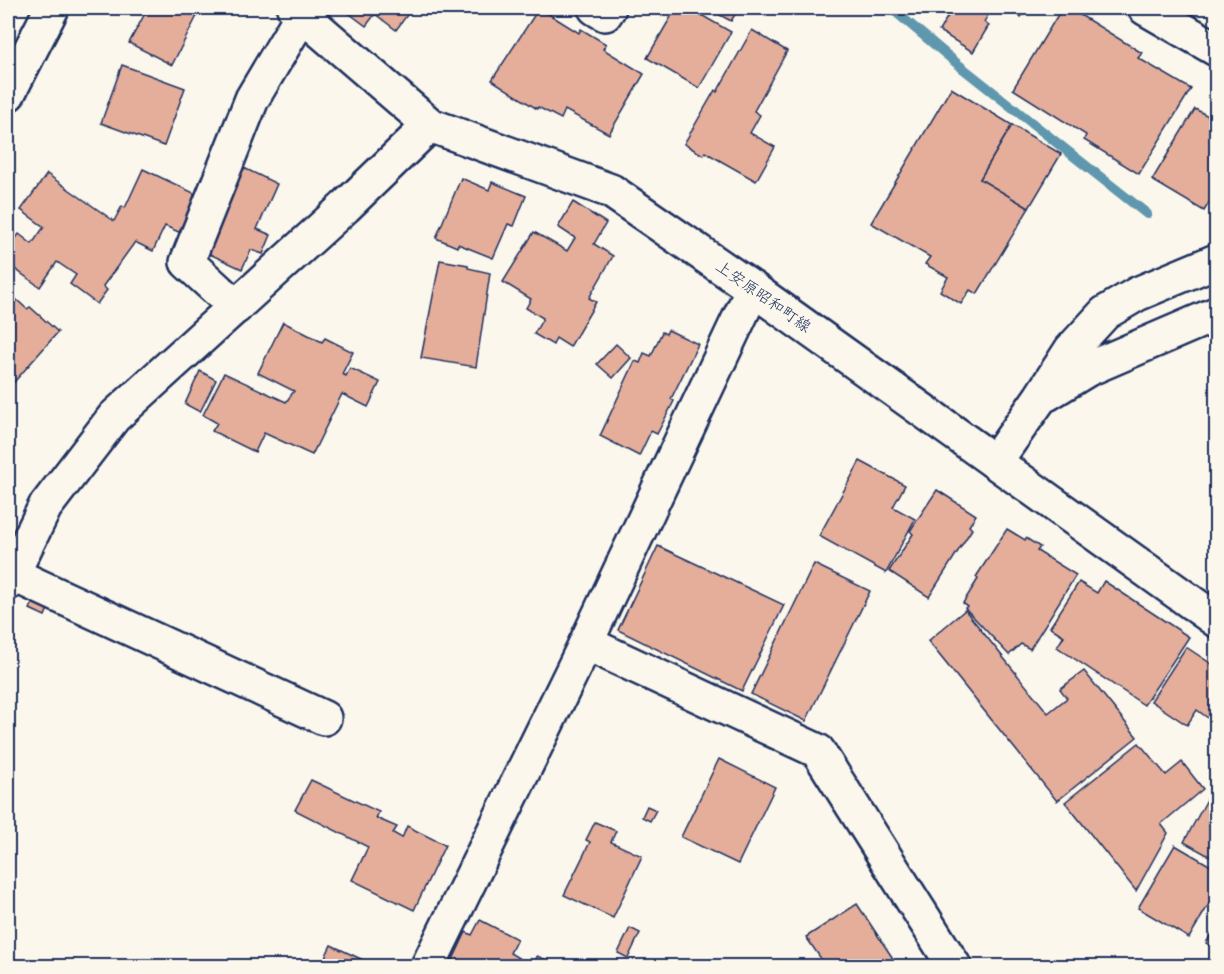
<svg xmlns="http://www.w3.org/2000/svg" width="1224" height="974" viewBox="0 0 1224 974" font-family="'Balsamiq Sans','Klee One',sans-serif">
<style>
.lines{fill:none;stroke-linecap:round;stroke-linejoin:round}
.stream{stroke:#5f97ae;stroke-width:10}
.building{fill:#e5ae9b;stroke:#1b2f5e;stroke-width:1.5}
.minor-casing{stroke:#1b2f5e;stroke-width:38}
.tertiary-casing{stroke:#1b2f5e;stroke-width:38}
.secondary-casing{stroke:#1b2f5e;stroke-width:38}
.minor{stroke:#fbf7ec;stroke-width:33}
.tertiary{stroke:#fbf7ec;stroke-width:33}
.secondary{stroke:#fbf7ec;stroke-width:33}
.labels{text-anchor:middle;dominant-baseline:central;stroke-width:4.5;stroke-linejoin:round;paint-order:stroke}
.street-label{font-size:16px;fill:#1b2f5e;stroke:#fbf7ec}
</style>
<rect width="100%" height="100%" fill="#fbf7ec"/>
<filter id="ink" filterUnits="userSpaceOnUse"><feTurbulence type="fractalNoise" baseFrequency=".0167" numOctaves="2"/><feDisplacementMap in="SourceGraphic" scale="12" xChannelSelector="R" yChannelSelector="G"/><feConvolveMatrix kernelMatrix="1 2 1 2 8 2 1 2 1" color-interpolation-filters="sRGB"/></filter>
<g filter="url(#ink)">
<g class="lines">
<path class="stream" d="M891,8L960,66L1147,214"/>
</g>
<g class="building">
<path d="M148,8H201L172,65L129,43Z"/>
<path d="M342,8H406L410,11L396,30L375,14L366,26Z"/>
<path d="M539,8L579,33L581,29L606,44L603,49L644,74L609,134L565,110L561,119L538,107L537,109L492,80Z"/>
<path d="M676,8H689L731,32L699,88L647,58Z"/>
<path d="M707,8H739L731,21Z"/>
<path d="M950,8H992L984,22L989,25L973,52L939,31L952,9Z"/>
<path d="M1006,8H1026L1021,17Z"/>
<path d="M1062,8H1069L1142,53L1138,58L1191,89L1139,174L1084,140L1086,135L1013,89Z"/>
<path d="M752,30L787,51L754,111L760,115L750,133L775,147L756,181L705,152L703,155L684,144L715,90L717,92Z"/>
<path d="M122,65L185,88L164,146L101,123Z"/>
<path d="M951,88L1012,125L980,179L1029,208L977,294L970,290L961,304L940,291L948,277L925,264L930,257L871,223Z"/>
<path d="M1195,109L1210,117L1214,110L1216,111V191L1204,211L1152,180Z"/>
<path d="M1012,125L1061,154L1029,208L980,179Z"/>
<path d="M244,168L277,184L257,229L271,235L263,254L251,250L242,269L205,252Z"/>
<path d="M143,169L198,195L181,233L165,226L153,251L135,242L103,286L107,290L97,304L70,284L76,275L57,262L40,287L8,264V249L19,234L32,244L44,227L21,210L47,174L114,221L122,206L125,208Z"/>
<path d="M461,178L489,190L492,182L526,196L514,226L508,224L493,258L458,244L457,247L436,238Z"/>
<path d="M573,202L606,223L594,244L613,256L589,298L596,302L570,347L556,338L553,345L534,334L543,318L526,308L531,299L503,282L534,232L567,251L575,238L558,227Z"/>
<path d="M440,260L468,265V268L490,273L476,367L421,358Z"/>
<path d="M8,292L27,309L30,307L58,332L8,389Z"/>
<path d="M283,322L322,342L325,338L353,352L342,374L346,376L350,368L380,382L368,407L342,394L312,455L264,433L255,452L212,431L217,423L203,415L224,373L286,402L294,391L258,373Z"/>
<path d="M668,330L698,344L671,399L674,401L657,434L651,431L639,456L600,436L635,361L640,363L644,353L651,356L662,332L666,334Z"/>
<path d="M616,344L631,358L613,378L597,364Z"/>
<path d="M200,371L216,380L200,412L185,404Z"/>
<path d="M860,461L905,485L893,507L915,519L886,573L819,536Z"/>
<path d="M937,490L976,515L969,526L972,529L929,597L889,571L913,534L910,531Z"/>
<path d="M1007,529L1025,540L1026,538L1040,547L1037,551L1076,575L1030,649L1021,644L1009,655L965,608L967,606L963,603L978,579L976,577Z"/>
<path d="M658,546L784,605L742,691L618,630Z"/>
<path d="M814,564L870,591L806,721L751,694Z"/>
<path d="M1104,581L1189,637L1144,705L1057,647L1064,636L1050,627L1079,582L1097,593Z"/>
<path d="M35,597L50,604L45,616L30,609Z"/>
<path d="M965,610L1048,713L1067,698L1060,689L1084,671L1137,737L1057,801L928,641Z"/>
<path d="M1186,647L1216,667V724L1197,710L1187,725L1151,701Z"/>
<path d="M1139,743L1166,775L1182,762L1203,789L1161,824L1168,833L1136,891L1065,802Z"/>
<path d="M719,759L775,787L738,864L681,837Z"/>
<path d="M311,780L379,812L376,818L397,827L393,833L402,838L407,826L445,845L414,910L352,880L368,847L295,810Z"/>
<path d="M1216,783V860L1184,842Z"/>
<path d="M647,806L656,810L650,821L642,817Z"/>
<path d="M595,822L616,831L611,842L642,856L613,918L564,895L590,842L586,840Z"/>
<path d="M1175,845L1216,869V892L1189,938L1138,908Z"/>
<path d="M857,904L898,966H826L806,937Z"/>
<path d="M480,920L517,939L510,953L520,959L516,966H450L466,932L472,935Z"/>
<path d="M1216,926V949L1206,943Z"/>
<path d="M630,928L640,933L628,958L618,953Z"/>
<path d="M331,945L376,966H321Z"/>
<path d="M537,956L551,962L561,966H527L530,959L534,962Z"/>
</g>
<g class="lines">
<g class="minor-casing">
<g id="minor">
<path d="M595,8L605,14L609,8"/>
<path d="M1145,8L1216,49"/>
<path d="M8,94L52,8"/>
<path d="M236,307L187,262L252,99L306,8"/>
<path d="M12,574L324,718"/>
<path d="M8,583L45,507L114,417L345,207L430,125"/>
<path d="M586,643L818,751L954,966"/>
<path d="M428,966L586,643L753,289"/>
</g>
</g>
<g class="tertiary-casing">
<g id="tertiary">
<path d="M1047,394L1088,369L1216,314"/>
<path d="M995,462L1040,398L1071,350L1105,313L1137,294L1216,261"/>
</g>
</g>
<g class="secondary-casing">
<path id="secondary" d="M294,8L430,125L611,191L753,289L1216,620"/>
</g>
<use href="#minor" class="minor"/>
<use href="#tertiary" class="tertiary"/>
<use href="#secondary" class="secondary"/>
</g>
</g>
<g class="labels">
<g class="street-label">
<text transform="translate(763 297) rotate(35)">上安原昭和町線</text>
</g>
</g>
<rect width="1224" height="974" fill="none" stroke="#fbf7ec" stroke-width="30"/>
<rect x="15" y="15" width="1194" height="944" fill="none" stroke="#1b2f5e" stroke-width="2" filter="url(#ink)"/>
</svg>
